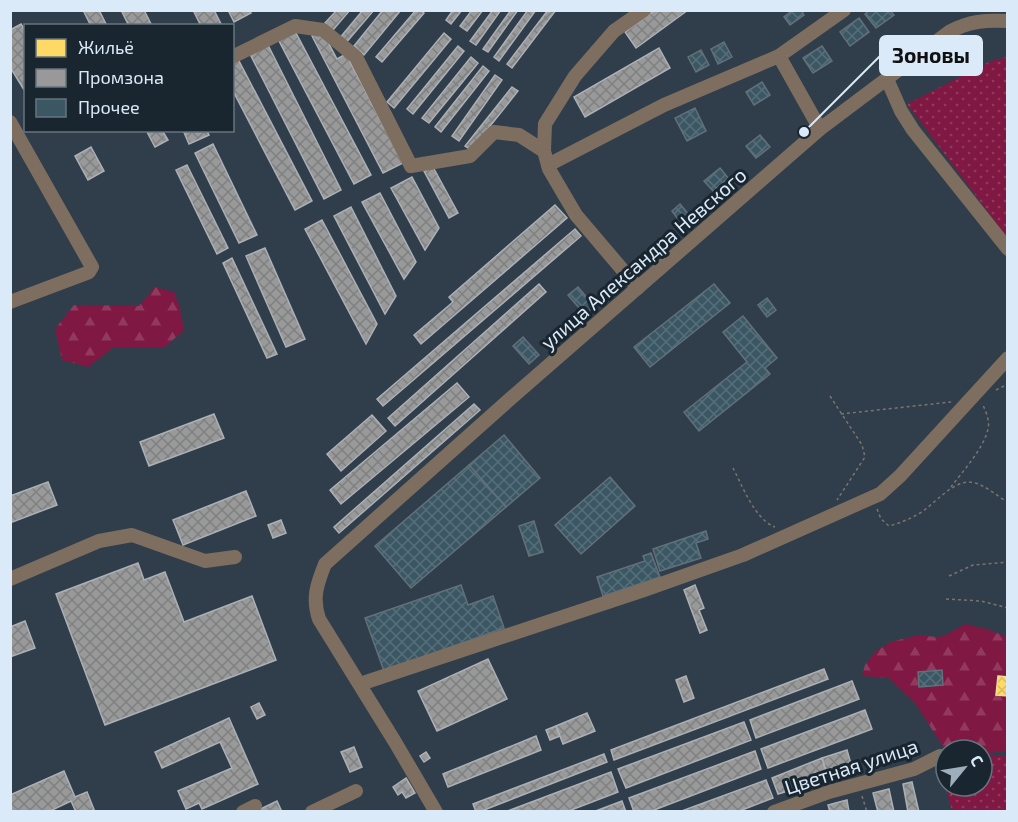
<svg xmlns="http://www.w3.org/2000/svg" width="1018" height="822" viewBox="0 0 1018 822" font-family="'Exo 2',sans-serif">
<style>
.grass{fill:url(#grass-dots)}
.forest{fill:url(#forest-firs)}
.homes{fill:url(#homes-cross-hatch);stroke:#f4de92;stroke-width:1.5}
.industry{fill:url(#industry-cross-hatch);stroke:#acb1b6;stroke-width:1.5}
.building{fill:url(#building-cross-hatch);stroke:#627079;stroke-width:1.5}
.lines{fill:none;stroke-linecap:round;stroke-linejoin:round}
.path{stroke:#7a746f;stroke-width:1.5;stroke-dasharray:3 3;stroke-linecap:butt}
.minor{stroke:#7d6e5f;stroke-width:14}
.labels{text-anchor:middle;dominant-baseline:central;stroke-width:6;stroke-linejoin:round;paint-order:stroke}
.street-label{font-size:20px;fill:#daeaf8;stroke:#19252f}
.leader{fill:none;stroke:#daeaf8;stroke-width:2}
.callout-dot{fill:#daeaf8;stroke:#19252f;stroke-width:2}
.callout{fill:#daeaf8;stroke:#daeaf8;stroke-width:2}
.callout-label{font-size:21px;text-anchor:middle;font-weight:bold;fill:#111}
</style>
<defs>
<pattern id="grass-dots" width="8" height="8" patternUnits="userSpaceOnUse" patternTransform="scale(1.5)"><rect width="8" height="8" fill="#7f1842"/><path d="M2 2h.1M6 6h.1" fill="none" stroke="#913a5e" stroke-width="1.8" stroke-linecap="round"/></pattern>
<pattern id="forest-firs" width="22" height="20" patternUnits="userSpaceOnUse" patternTransform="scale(1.5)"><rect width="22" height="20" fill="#7f1842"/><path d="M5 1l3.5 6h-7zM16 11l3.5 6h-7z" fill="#913a5e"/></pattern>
<pattern id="homes-cross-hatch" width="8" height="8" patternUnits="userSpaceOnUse" patternTransform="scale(1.5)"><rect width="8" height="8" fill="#ffd966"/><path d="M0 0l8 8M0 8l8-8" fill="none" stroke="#d9bc60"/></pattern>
<pattern id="industry-cross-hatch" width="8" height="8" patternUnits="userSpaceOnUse" patternTransform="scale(1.5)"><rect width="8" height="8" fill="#999"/><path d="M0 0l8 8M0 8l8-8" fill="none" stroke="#7f8081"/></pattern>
<pattern id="building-cross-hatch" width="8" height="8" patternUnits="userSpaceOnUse" patternTransform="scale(1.5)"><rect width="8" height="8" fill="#3b5763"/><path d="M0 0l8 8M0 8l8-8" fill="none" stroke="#576f7a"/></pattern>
</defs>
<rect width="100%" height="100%" fill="#303e4b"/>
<g class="grass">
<path d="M1007,57H1008L1007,237L907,104L991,61Z"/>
<path d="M1007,755V811H952L938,759H946V786H982V757Z"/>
</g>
<g class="forest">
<path d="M155,287L174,292L179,305L184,330L165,347H114L88,367L62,360L55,329L74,305L139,306Z"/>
<path d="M965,624L987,629L1007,637V751L982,754V750H946V751L915,703L889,678L862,676L865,665L876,651L891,642L918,635L936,637L944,636Z"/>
</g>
<path class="homes" d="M998,676L1008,677V696L996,695Z"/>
<g class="industry">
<path d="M83,10H99L107,26H91Z"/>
<path d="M121,10H144L152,26H129Z"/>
<path d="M193,10H214L222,26H201Z"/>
<path d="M228,10H249L251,13L234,22Z"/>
<path d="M337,10H350L333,30L325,23Z"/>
<path d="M363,10H374L345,44L339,39Z"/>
<path d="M383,10H401L364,55L354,46Z"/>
<path d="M416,10H420L424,13L382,62L376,57Z"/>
<path d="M453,10H462L451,24L446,20Z"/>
<path d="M472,10H483L467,31L460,26Z"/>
<path d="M493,10H501L476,45L470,41Z"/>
<path d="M511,10H518L488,52L483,49Z"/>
<path d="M528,10H536L499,61L494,57Z"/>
<path d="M548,10H556L512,68L507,64Z"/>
<path d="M655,10H688L636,48L625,32Z"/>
<path d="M21,24L26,32V93L10,67V30Z"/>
<path d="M295,31L371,175L354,184L278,39Z"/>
<path d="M444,33L451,39L394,108L387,102Z"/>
<path d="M317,34L328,42L337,59L346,54L403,163L383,173L312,36Z"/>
<path d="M268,45L341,190L324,199L250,54Z"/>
<path d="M458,46L464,51L413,114L407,109Z"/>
<path d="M659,48L670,68L585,117L574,97Z"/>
<path d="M471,57L478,63L429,123L422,118Z"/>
<path d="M238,59L312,201L295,210L232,89V62Z"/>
<path d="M483,66L489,71L441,132L435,127Z"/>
<path d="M495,75L502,80L459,141L452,136Z"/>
<path d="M512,87L518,91L471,150L465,146Z"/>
<path d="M146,130H162L168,140L155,147Z"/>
<path d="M183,130H207L209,135L189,144Z"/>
<path d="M213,144L257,235L239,243L195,153Z"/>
<path d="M91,147L104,171L88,180L75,156Z"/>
<path d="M187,165L228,248L217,254L176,170Z"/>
<path d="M433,167L458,213L449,218L424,171Z"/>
<path d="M412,177L439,228L425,250L391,188Z"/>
<path d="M380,193L416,262L404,279L362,202Z"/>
<path d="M555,205L567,218L421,344L414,335L453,302L449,297Z"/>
<path d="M351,207L396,296L385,314L334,216Z"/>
<path d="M322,220L377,324L366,344L305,229Z"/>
<path d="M575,229L581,236L383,406L377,399Z"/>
<path d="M265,248L305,339L286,347L246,256Z"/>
<path d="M232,258L277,354L267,358L223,263Z"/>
<path d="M539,284L546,292L395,426L388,418Z"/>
<path d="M457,383L469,397L341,504L330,490Z"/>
<path d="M474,404L480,410L339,533L334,527Z"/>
<path d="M214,414L224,438L149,466L140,442Z"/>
<path d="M372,415L386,431L341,471L327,454Z"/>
<path d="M48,482L57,505L10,523V496Z"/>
<path d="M246,491L256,516L183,545L173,520Z"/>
<path d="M281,520L286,533L273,538L268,525Z"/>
<path d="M138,563L144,580L165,572L184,622L252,596L276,660L105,725L56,594Z"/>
<path d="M695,585L704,608L699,610L707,630L700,633L684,590Z"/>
<path d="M25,621L35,648L10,657V627Z"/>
<path d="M488,659L507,699L437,731L418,691Z"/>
<path d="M824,669L828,679L614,760L611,750Z"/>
<path d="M686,676L694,698L684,702L676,680Z"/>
<path d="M852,681L859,699L756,738L750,720Z"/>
<path d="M259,703L265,715L257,719L251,707Z"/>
<path d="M865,710L872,729L768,768L761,749Z"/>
<path d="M587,713L595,731L563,744L556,726Z"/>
<path d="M229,718L258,784L202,809L199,803L186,809L178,791L232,768L220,742L162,768L155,752Z"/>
<path d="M744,722L751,740L626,788L618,769Z"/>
<path d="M556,726L560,736L550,740L546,730Z"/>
<path d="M536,736L541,750L448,787L443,774Z"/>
<path d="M354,747L362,767L350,772L341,752Z"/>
<path d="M847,750L853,771L828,779L822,758Z"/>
<path d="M755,751L761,769L649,812H634L629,798Z"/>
<path d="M426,752L430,758L424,762L420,756Z"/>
<path d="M604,754L607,762L479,812H476L473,804Z"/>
<path d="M822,758L828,779L778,794L772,778Z"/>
<path d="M64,771L75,797L87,792L95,812H76L71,801L48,812H10V795Z"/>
<path d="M611,772L618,792L566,812H505Z"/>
<path d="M406,778L415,793L406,798L402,792L398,795L393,787Z"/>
<path d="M766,780L773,798L737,812H679Z"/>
<path d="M912,782L919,812H908L903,784Z"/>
<path d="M889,789L894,812H878L873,793Z"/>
<path d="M847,800L849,812H830L828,805Z"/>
<path d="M277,801L282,812H254Z"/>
<path d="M622,801L626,812H593Z"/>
</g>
<g class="building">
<path d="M793,10H801L804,15L790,25L784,17Z"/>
<path d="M870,10H890L894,15L876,28L865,14Z"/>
<path d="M859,18L869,32L850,46L840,32Z"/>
<path d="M724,42L732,57L718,64L711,49Z"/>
<path d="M822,46L832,61L813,73L803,58Z"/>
<path d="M701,50L709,65L696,72L688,57Z"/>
<path d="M762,82L770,95L754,105L746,92Z"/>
<path d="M695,108L706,131L687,141L675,118Z"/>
<path d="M760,135L770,147L756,158L746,146Z"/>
<path d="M720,168L728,178L713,191L704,181Z"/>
<path d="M680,204L694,221L685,228L672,211Z"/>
<path d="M714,284L730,303L650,367L634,347Z"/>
<path d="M578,287L594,306L585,315L568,295Z"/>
<path d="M767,298L776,310L767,317L758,305Z"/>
<path d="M743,316L777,358L765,368L770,374L699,431L684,412L747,362L723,332Z"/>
<path d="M523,337L539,355L529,364L513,346Z"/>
<path d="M504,435L540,478L506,507L469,465Z"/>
<path d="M469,465L506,507L411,588L375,546Z"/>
<path d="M610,477L635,506L581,554L555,525Z"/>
<path d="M534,521L543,552L529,556L519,526Z"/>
<path d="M706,531L708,539L696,543L701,558L660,571L653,549Z"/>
<path d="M651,553L660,577L603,596L597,577L645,561L643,556Z"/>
<path d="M461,585L468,605L493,596L504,628L384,671L365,618Z"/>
<path d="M942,670L943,685L919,687L918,672Z"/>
</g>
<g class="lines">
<g class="path">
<path d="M996,390L1008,384"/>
<path d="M830,396L862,445L865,457L837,500"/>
<path d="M841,414L951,402"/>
<path d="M733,468C742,485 755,520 775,527"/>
<path d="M951,487C963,471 984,448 988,429C990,421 986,412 983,405"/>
<path d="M877,509L881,519L889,526C900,523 910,519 920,513C935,504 955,477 975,483C985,485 998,497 1008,502"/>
<path d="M949,576L973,565L1008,562"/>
<path d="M946,599L981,601L1008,608"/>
<path d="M862,796L867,812"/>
</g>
<g class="minor">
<path d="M779,56L820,129"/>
<path d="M232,57L295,26L323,30L356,57L411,166L470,156L494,132L519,135L544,151"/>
<path d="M887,79L901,111L913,130L1008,249"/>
<path d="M10,122L92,267L89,272L87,273L10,302"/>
<path d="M548,165L664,105L779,56L844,10"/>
<path d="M638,288L576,215L549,169L544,151L545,124L575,76L614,31L644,10"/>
<path d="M10,579L99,541L132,535L205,561L235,557"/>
<path d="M360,684L644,590L743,555L880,494L900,476L1008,358"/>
<path d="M243,812L255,806"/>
<path d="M312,812L356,791"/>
<path d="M436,812L395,742L319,619C312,598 317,584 325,564L510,399L820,129L949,32C970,21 984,20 1008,21"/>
<path d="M774,812L829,792L914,769L940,756"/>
</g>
</g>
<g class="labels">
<g class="street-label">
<text transform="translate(643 258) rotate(-41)">улица Александра Невского</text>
<text transform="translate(851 766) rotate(-18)">Цветная улица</text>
</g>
</g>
<path class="leader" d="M804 132L880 56"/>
<circle class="callout-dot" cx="804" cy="132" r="6"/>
<rect class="callout" x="880" y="36" width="102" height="39" rx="6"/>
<g class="callout-label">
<text x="931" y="63">Зоновы</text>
</g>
<rect width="1018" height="822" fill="none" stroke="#daeaf8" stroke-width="24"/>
<rect x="24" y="24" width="210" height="108" fill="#19252f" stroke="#66747f" stroke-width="1.5"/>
<rect x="36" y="39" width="30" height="18" fill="#ffd966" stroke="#66747f" stroke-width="1.5"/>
<text x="78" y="54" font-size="18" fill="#daeaf8">Жильё</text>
<rect x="36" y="69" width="30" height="18" fill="#999999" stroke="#66747f" stroke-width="1.5"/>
<text x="78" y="84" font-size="18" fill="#daeaf8">Промзона</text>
<rect x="36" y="99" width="30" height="18" fill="#3b5763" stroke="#66747f" stroke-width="1.5"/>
<text x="78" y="114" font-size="18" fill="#daeaf8">Прочее</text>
<g transform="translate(964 768) rotate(60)"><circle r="28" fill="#19252f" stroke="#66747f" stroke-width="1.5"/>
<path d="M0-4.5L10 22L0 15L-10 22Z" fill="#9eaebb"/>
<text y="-9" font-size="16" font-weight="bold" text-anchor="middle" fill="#daeaf8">С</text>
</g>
</svg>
